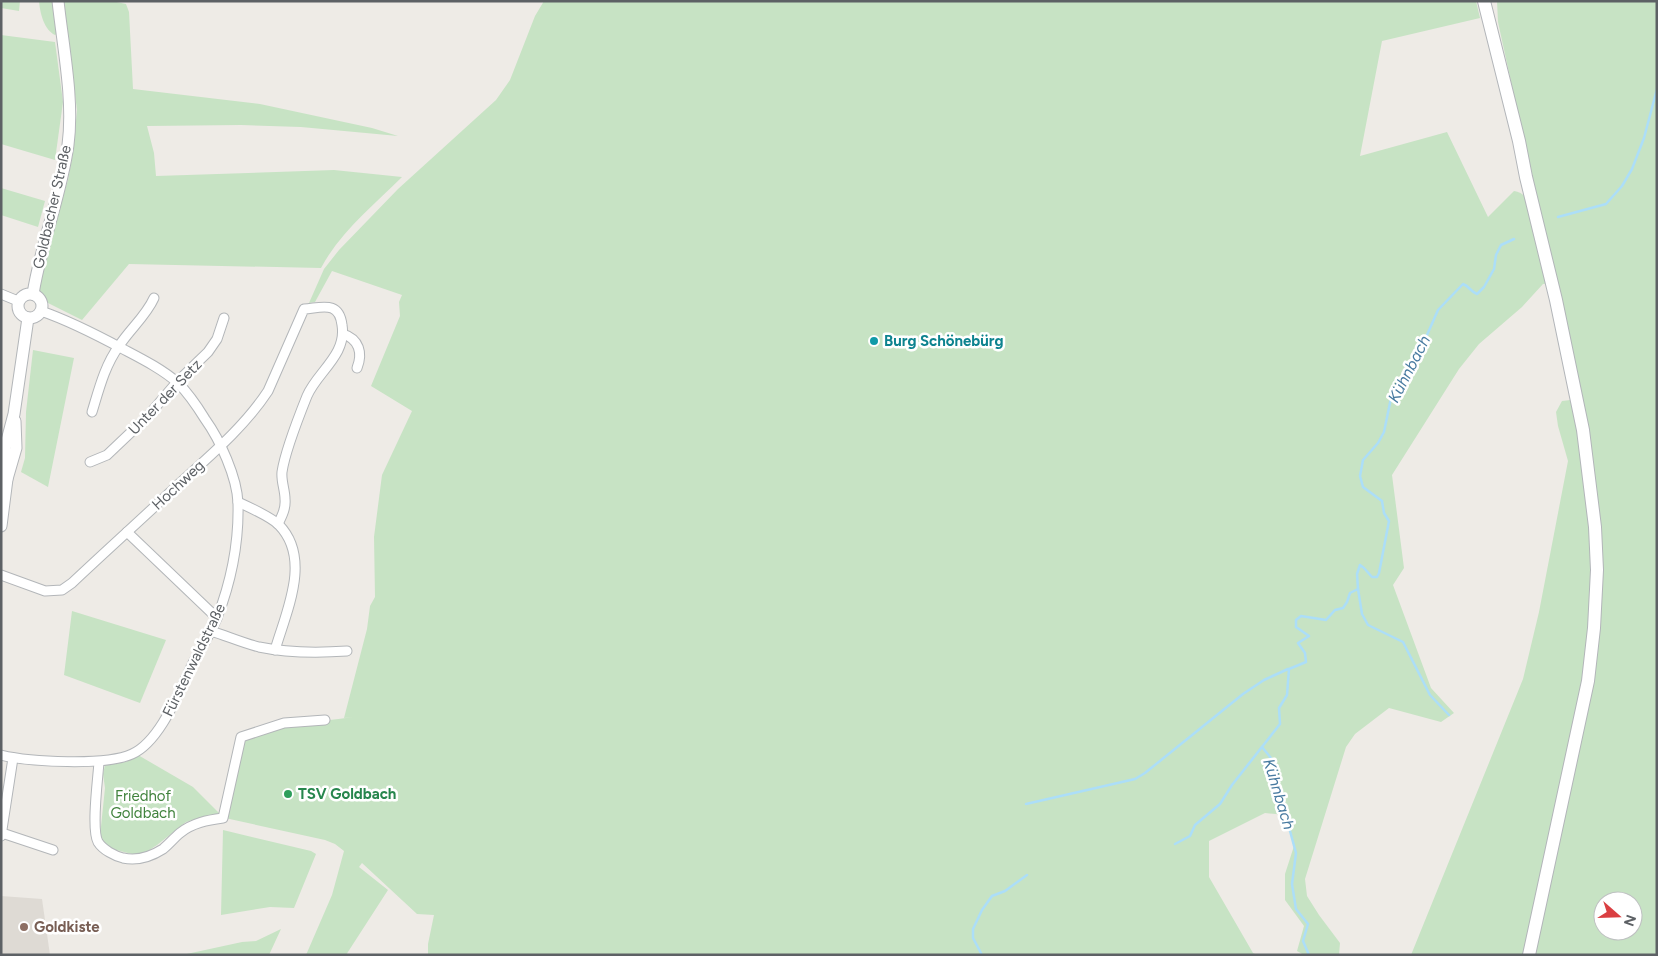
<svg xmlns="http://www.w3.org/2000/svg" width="1658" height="956" viewBox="0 0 1658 956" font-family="Figtree,sans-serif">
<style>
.education{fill:#dedad4}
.green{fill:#c7e3c4;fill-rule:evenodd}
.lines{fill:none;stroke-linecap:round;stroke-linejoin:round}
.stream{stroke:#acdef8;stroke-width:2.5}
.minor-casing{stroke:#b3b6b9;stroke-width:11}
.tertiary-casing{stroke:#b3b6b9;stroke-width:13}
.secondary-casing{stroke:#b2b5b9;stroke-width:14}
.minor{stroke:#fff;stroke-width:9}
.tertiary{stroke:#fff;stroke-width:11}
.secondary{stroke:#fff;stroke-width:12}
.culture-dot{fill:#0f9aa8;stroke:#fff;stroke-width:2}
.leisure-dot{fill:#2e9e5b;stroke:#fff;stroke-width:2}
.education-dot{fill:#8d6e63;stroke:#fff;stroke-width:2}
.labels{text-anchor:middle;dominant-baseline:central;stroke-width:5;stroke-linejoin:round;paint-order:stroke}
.street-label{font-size:15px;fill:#5d6165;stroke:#fff}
.culture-label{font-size:15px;font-weight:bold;fill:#0d838f;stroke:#fff;text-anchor:start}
.leisure-label{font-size:15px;font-weight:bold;fill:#27864d;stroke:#fff;text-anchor:start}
.park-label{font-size:15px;fill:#41833d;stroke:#fff}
.education-label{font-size:15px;font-weight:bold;fill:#785e54;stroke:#fff;text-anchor:start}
.water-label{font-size:16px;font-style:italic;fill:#477aa0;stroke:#fff}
</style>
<rect width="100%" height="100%" fill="#eeebe6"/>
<path class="education" d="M1,896L42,899L50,955H1Z"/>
<g class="green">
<path d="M1,1H20L19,11L1,8Z"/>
<path d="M39,1H54L58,33L55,35C44,30 40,13 39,1Z"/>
<path d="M63,1H112L126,4L129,12L133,89L260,104L372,128L398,136L301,127L241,125L147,126L154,153L156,176L334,170L402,177C374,205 340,232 321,268L129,264L82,320L44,301L39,288L54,225L68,180L73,153L77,110Z"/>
<path d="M544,1H1476L1480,18L1382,41L1360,156L1447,132L1488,217L1514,191C1529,193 1536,212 1544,225L1520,123L1498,22L1497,1H1657V955H1411L1523,679L1539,612L1568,461L1558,426L1556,412L1562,401L1579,399L1553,283L1543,284L1522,307L1479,344L1459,369L1392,475L1404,568L1393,585L1431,688L1454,713L1441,722L1389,708L1355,734L1346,747L1305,879L1307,896L1319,915L1340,943L1339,955H1304L1297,951L1304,926L1285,900V874L1294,846L1287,815L1265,813L1209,841V877L1253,953L1257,955H428V944L434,915L417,914L362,863L359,867L388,890L346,955H306L332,895L344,851L335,844L325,840L225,818L242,741C278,726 315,722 353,717L344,718L367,629L370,606L375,597L374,537L382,475L412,411L371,386L400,316L399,302L402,295L332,271L315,302L309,303L324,269L339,250L398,189L496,100L510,80L535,16ZM1603,901H1633V931H1603Z"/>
<path d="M1,35L55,42L63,102L55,160L1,144Z"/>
<path d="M1,188L45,201L38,227L1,215Z"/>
<path d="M33,350L74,358L48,487L21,472L25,458L26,412Z"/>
<path d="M72,611L166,640L140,703L64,675Z"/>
<path d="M138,755L193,787L222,816H205L186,822L157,845L140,856L108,848L100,836L105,788L103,774L105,765L108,763L126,762Z"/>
<path d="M223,830L311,851L316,854L294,908L270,907L221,915Z"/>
<path d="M281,929L269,955H182L242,942L256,941Z"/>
</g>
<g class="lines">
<g class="stream">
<path d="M1558,217L1606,204L1622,186L1632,169L1644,138L1657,89"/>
<path d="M1449,715L1430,695L1403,642L1368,625L1362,614L1358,589L1357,574L1360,565L1364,568L1372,577H1377L1379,573L1389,521L1384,513L1382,501L1363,487L1360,476L1363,460L1378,443L1384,432L1391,398L1408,378L1438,310L1463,284C1469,286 1471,292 1477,294L1484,287L1494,269L1496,255L1501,245L1514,239"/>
<path d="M1262,747C1265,751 1270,756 1272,760C1277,774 1266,781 1281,798L1296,853L1292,884L1296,909L1308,924L1303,941L1309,955"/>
<path d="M1026,804L1135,779L1145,773L1243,694L1264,680L1288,669"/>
<path d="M1175,844L1190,836L1195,825L1220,804L1232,785L1280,724L1279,708L1287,695L1289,669L1306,662L1305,653L1298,643L1309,636L1296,627V620L1301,616L1326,620L1335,610L1343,608L1347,602L1350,593L1358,589"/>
<path d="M982,955L973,938V929L982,910L992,896L1005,891L1027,875"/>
</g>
<g class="minor-casing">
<g id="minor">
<path d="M1,294L18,301"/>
<path d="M343,334C359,339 363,353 357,368"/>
<path d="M92,412C99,389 105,365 119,346C130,329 146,316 154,298"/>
<path d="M90,462L107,455L147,417L177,382L208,352L217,339L224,318"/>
<path d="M238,502C249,507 271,517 279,525C312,559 286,612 275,650"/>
<path d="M127,532L217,618"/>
<path d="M1,575L45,591L62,590L72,583C108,549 145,516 181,482C212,454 245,426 268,391L304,309C321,308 339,300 342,325C347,355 317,372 307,396C299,416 285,451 282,472C281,481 285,490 285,499C286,508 282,516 278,524"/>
<path d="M211,631C227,636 243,643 259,647C288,653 318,653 347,651"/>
<path d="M1,755C30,762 106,766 132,754C161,741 180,689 194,661C202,647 211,633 217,618C231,582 239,542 238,503C237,477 220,440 205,419C197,406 189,394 178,383C162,369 142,359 123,349C97,335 70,321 41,311"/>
<path d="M99,762C98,778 91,829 98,842C103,850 115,856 123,858C137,861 152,856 163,849C169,844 174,838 180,833C192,823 208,820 223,818L241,737L284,723L325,720"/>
<path d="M2,833L53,850"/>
<path d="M1,836L13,758"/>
</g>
</g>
<g class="tertiary-casing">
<g id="tertiary">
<circle cx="30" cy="306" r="12"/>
<path d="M33,294C41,243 61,196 68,145C74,100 63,47 58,1"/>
<path d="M7,479L5,448L14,414L28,318"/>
<path d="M1,526L7,479L16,448L15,421"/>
</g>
</g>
<g class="secondary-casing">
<path id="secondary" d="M1484,1L1519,141L1526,177L1556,300L1583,430L1595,527L1597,570L1594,628L1588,681L1529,955"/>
</g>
<use href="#minor" class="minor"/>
<use href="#tertiary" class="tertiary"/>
<use href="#secondary" class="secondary"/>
</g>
<circle class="culture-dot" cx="874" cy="341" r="5"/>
<circle class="leisure-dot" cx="288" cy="794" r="5"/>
<circle class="education-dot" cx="24" cy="927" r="5"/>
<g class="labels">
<g class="street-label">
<text transform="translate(52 207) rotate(-77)">Goldbacher Straße</text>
<text transform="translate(165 397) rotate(-46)">Unter der Setz</text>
<text transform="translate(178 485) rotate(-43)">Hochweg</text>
<text transform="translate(194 660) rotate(-64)">Fürstenwaldstraße</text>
</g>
<g class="culture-label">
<text x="884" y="341">Burg Schönebürg</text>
</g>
<g class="leisure-label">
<text x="298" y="794">TSV Goldbach</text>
</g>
<g class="park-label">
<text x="143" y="796">Friedhof<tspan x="143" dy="17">Goldbach</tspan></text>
</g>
<g class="education-label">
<text x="34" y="927">Goldkiste</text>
</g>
<g class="water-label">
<text transform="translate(1409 369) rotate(-63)">Kühnbach</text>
<text transform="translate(1279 794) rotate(73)">Kühnbach</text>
</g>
</g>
<rect width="1658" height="956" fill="none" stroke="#5d6165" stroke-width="5"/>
<g transform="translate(1618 916) rotate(110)"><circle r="24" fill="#ffffff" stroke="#bec0c1"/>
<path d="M0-4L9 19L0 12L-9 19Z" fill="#da3f42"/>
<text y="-8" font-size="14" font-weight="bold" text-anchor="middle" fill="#5d6165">N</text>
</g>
</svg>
